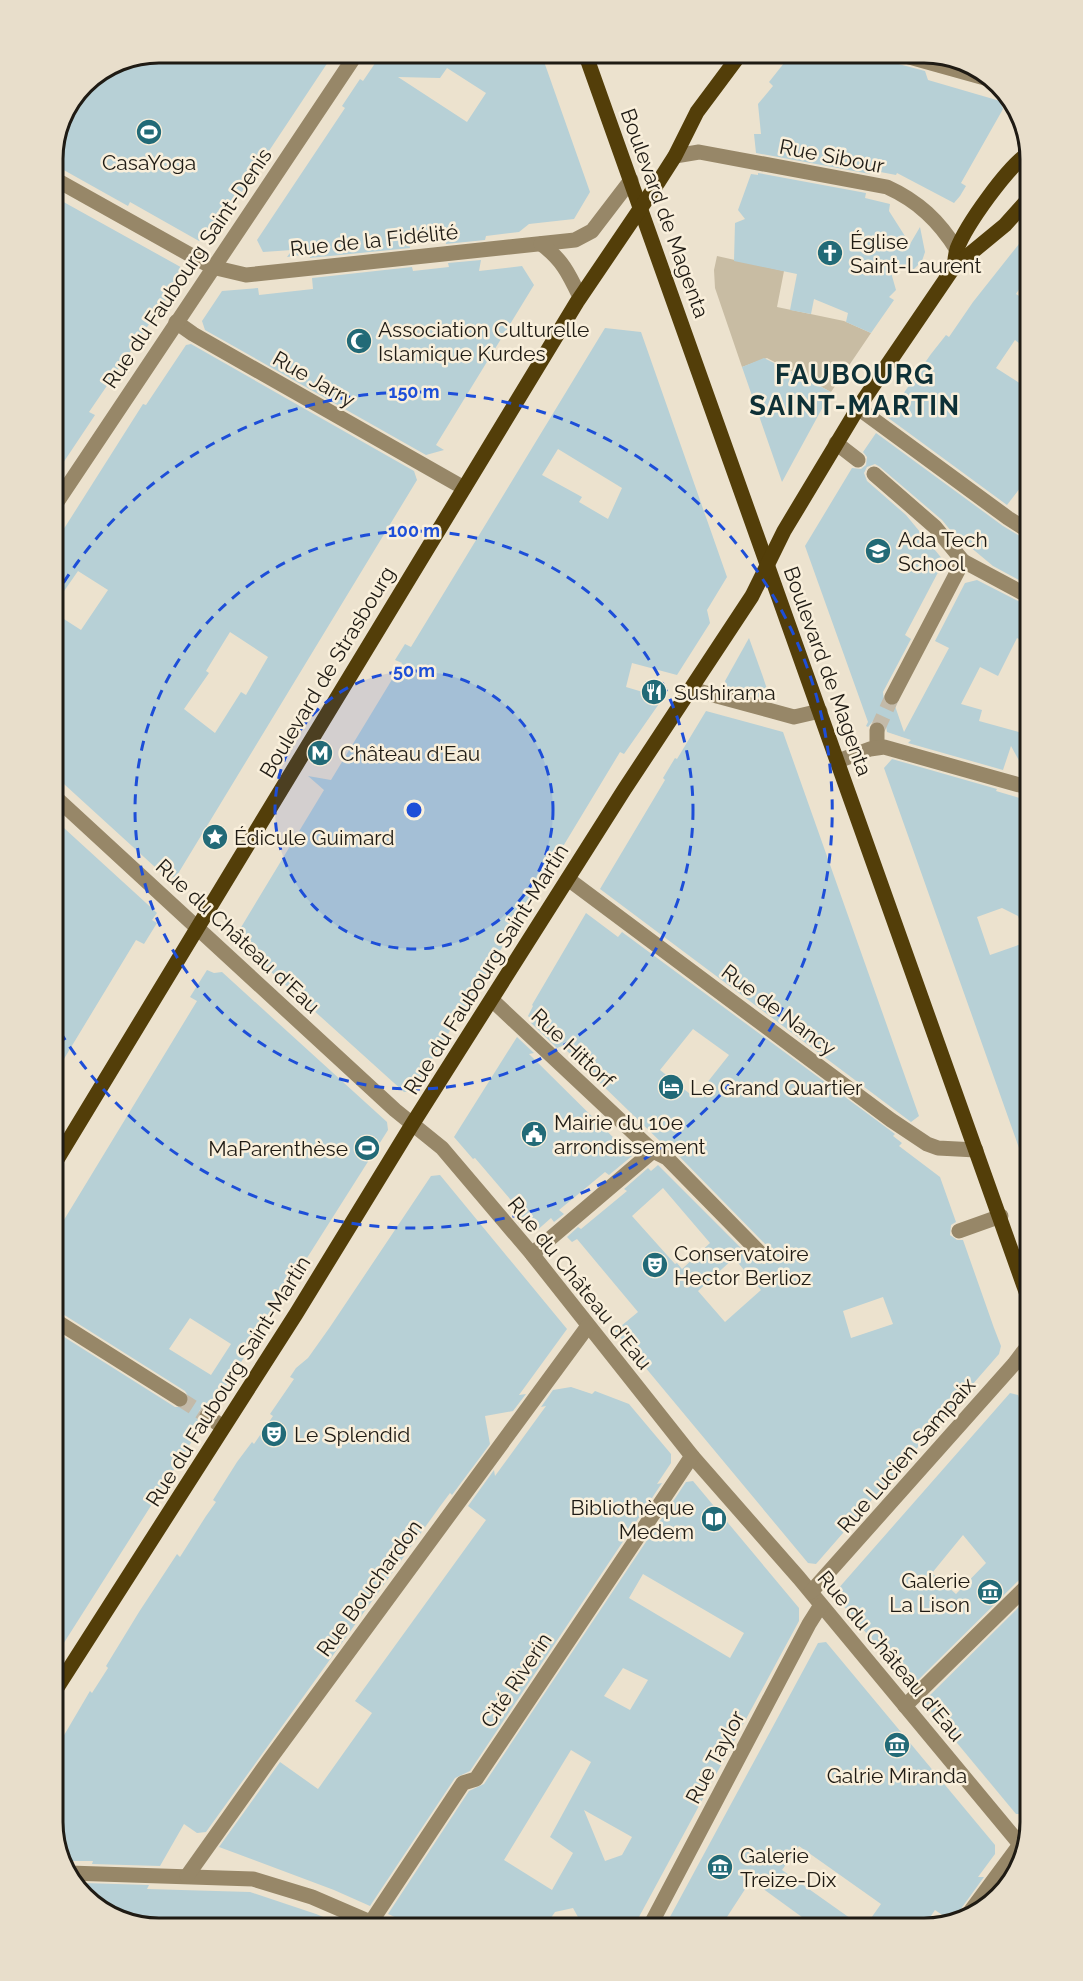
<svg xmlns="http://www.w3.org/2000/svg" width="1083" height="1981" viewBox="0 0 1083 1981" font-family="Raleway,sans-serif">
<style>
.green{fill:#c8bca3}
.building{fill:#b7d0d6;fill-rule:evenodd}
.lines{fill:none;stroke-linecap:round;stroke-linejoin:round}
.minor-tunnel{stroke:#c3baa9;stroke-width:15;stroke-dasharray:15 8;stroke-linecap:butt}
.minor{stroke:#978768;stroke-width:15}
.major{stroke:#533e09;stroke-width:15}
.ring{fill:none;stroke:#1d4ed8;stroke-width:3;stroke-dasharray:10 8}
.labels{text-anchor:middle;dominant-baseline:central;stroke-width:5;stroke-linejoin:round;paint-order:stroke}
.street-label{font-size:21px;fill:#1f1b14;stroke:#f9efdb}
.poi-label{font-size:21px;fill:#1f1b14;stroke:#f9efdb;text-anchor:start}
.district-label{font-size:27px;font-weight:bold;letter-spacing:1.5px;fill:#0e3036;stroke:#f9efdb}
.rim{fill:none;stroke:#1f1b14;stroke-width:3}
.centre{fill:#1d4ed8;stroke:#f9efdb;stroke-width:3}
.ring-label{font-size:18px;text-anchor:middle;font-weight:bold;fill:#1d4ed8;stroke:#f9efdb;stroke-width:5;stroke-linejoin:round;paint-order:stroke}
</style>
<rect width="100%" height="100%" fill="#ece2ce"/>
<path class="green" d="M717,256L784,271L777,307L844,321L871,333L831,392L767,358L742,367L715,288L714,270Z"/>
<g class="building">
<path d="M159,52H169L185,61L188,53H334L229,211L227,209L207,239L199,241L130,202L128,206L53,164V152L84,83L118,60Z"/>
<path d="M382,53H541L590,192L574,219L529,224L519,232L486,236L485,240L446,244L445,233L408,237L410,248L310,258L309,254L287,257L292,250L263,252L257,240L345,108L342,106L360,79L363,81ZM447,68L486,93L467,122L398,77L440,78Z"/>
<path d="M792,53H857L925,71L928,80L1000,101L1003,109L961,183L966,186L960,196L954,203L897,173L896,175L870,170V174L756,153L754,134H761L758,104L773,86L769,82Z"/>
<path d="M758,173L866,193L865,198L890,204L889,211L910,244L920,227L925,252L922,261L914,269H890L896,290L889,297L894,300L871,333L846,322L848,313L814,299L811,314L790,310L797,274L734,261L735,223L745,219L738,210L751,174L758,175Z"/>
<path d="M60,200L186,270L89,412L95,415L53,478V201L58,204Z"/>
<path d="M1030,230V272L1016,294L1030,303V352L1015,340L996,368L1021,384L1030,372V475L1007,505L887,417L931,354L946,335L949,337L973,302Z"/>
<path d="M481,260L479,271L522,266L534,285L436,445L444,450L426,455L205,330L202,321L222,291L258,288L259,295L313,289L312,278L412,267L413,271L449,267L448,263Z"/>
<path d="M605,328L641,332L727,577L707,610L710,623L677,675L632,663L626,687L663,698L624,754L620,752L492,964L412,1091L404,1092L238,942L237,934L324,790L308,776L331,780L402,663L395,660L405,644L411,647ZM558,449L622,488L608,519L579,502L582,497L542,475Z"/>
<path d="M191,344L414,471L417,480L176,877L167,878L53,774V612L81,630L108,590L78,571L53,607V546L143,404L146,405L186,345ZM230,632L268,657L246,695L241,692L215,733L184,709L209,673L206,671Z"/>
<path d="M764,358L798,375L796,385L802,377L831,392L782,482L742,367Z"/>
<path d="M876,433L1003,526L1030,542V586L993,566L951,531L942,520L880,467L875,464L867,467L864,473L867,481L906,515L944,561L905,635L911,639L883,692L884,702L888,706H895L904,732L949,648L935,641L965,583L977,580L1030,607V645L1017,638L998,676L980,667L961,704L982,710L979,721L1030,735V778L1028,777L1011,746L1003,770L908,743L911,740L887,732L886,726L881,721H873L868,727L866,726L868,722L805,546L852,468L861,469L866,465L867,457L863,452Z"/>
<path d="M749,638L763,677L771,701L727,688L725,681Z"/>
<path d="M706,711L783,732L919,1116L911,1122L600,889L665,780L663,778L675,758L677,759Z"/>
<path d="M892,759L997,789L996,791L1030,801V1175L1029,1176L884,768ZM1002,908L1018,916L1027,942L990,955L977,917Z"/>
<path d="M53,818L157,913L152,920L157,923L144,944L136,940L53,1077Z"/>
<path d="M586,913L618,937L622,932L895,1134L893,1136L902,1143L899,1146L940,1177L956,1222L951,1225L950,1235L957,1240H963L994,1328L1001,1346L999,1354L816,1564L808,1563L615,1331L638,1312L577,1239L572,1242L567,1237L578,1227L581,1229L627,1191L624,1189L648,1168L651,1171L658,1165L755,1262L765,1264L771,1257L769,1248L674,1151L666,1147L562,1046L557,1048L531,1023L533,1021L528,1016L533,1006L532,1005ZM693,1029L729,1055L695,1098L660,1070ZM663,1188L710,1243L682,1269L677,1263L675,1264L632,1216ZM734,1258L761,1290L725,1322L698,1291ZM883,1297L893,1324L851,1338L843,1311Z"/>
<path d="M207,970L214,973L222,972L387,1122L388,1130L212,1408L203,1407L199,1411L198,1420L202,1424L194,1438L53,1660V1330L175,1407H185L190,1399L185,1391L58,1311L53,1309V1238L197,1001L190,997ZM190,1318L231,1344L211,1375L169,1349Z"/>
<path d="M517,1037L534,1053L529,1054L632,1156L609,1175L605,1172L559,1210L564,1214L554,1222L551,1218L534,1233L514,1208L516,1206L475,1158L473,1159L454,1137Z"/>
<path d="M440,1175L567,1329L519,1395L526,1394L513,1411L485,1416L490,1444L452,1495L450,1493L441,1505L206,1832L197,1833L184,1824L160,1866L92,1864L93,1861H60L52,1822L53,1754L90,1691L92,1693L108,1668L106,1666L139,1612L177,1554L180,1557L206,1516L216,1502L213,1500L237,1462L252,1442L254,1444L273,1416L270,1414L294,1379L290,1377L296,1368L308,1358L330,1327L431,1176Z"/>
<path d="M571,1387L592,1394L595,1391L629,1404L671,1454V1463L657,1484L662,1483L470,1771L455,1778L370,1906L334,1890L219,1847L280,1762L318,1789L372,1713L355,1701L486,1520L468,1506L494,1470L495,1476L546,1406L541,1407L553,1390Z"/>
<path d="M1010,1393L1018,1395L1030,1431V1574L1023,1576L911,1687L837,1598V1590ZM963,1535L986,1563L956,1594L932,1573Z"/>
<path d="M693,1481L799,1608V1621L633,1928H584L573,1908L555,1912L544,1928H420L388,1914L469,1791L484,1784L686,1482ZM643,1574L744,1633L730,1658L629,1598ZM623,1668L648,1680L630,1710L604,1696ZM571,1750L591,1762L550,1837L573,1853L552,1890L504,1860ZM584,1810L632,1837L622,1855L605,1861Z"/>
<path d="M1030,1596V1806L1025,1814H1016L923,1702Z"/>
<path d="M826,1642L995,1845V1854L978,1877H984L955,1917L952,1914L948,1919L935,1910L922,1929L817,1928L751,1880L725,1920L734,1928H664L818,1643ZM799,1846L881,1904L864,1928L782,1870Z"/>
<path d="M1014,1876L1013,1881L993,1898L1008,1877Z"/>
<path d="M84,1883L149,1885L147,1889L250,1892L316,1914L350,1928H152L99,1910L81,1888Z"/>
</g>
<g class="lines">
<g class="minor-tunnel">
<path d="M877,730L892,697"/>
<path d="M180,1399L207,1416"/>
</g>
<g class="minor">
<path d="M895,53L992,80"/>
<path d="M675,156L699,152L887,187C918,201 939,221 957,250"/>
<path d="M53,178L212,267L246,275L575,240L592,231L631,180"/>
<path d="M541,244C562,259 569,274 580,297"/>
<path d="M176,322L193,334L464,488"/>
<path d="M858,408L1008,518L1030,532"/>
<path d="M836,443L858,460"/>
<path d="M874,474L935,527L963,561"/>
<path d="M53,508L357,53"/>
<path d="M691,689L794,717L820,711"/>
<path d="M892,697L963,561L1030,597"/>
<path d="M877,730V747"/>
<path d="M838,761L870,749L884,747L1030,788"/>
<path d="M53,795L395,1110L442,1148L532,1254L692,1456L799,1578L1023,1848"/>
<path d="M568,879L891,1120L927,1144L938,1148L976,1150"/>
<path d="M492,1000L653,1151L667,1158L762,1255"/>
<path d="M959,1231L1001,1216"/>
<path d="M532,1254L653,1151"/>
<path d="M53,1319L180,1399"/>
<path d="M207,1416L223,1427"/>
<path d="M811,1592L1014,1364L1030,1343"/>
<path d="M905,1706L1030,1583"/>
<path d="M69,1873L253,1879L312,1897L384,1928"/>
<path d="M187,1876L270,1759L588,1326"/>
<path d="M964,1920L1027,1835"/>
<path d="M371,1922L463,1783L476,1779L692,1456"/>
<path d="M646,1928L651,1924L809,1624L821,1605"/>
</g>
<g class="major">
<path d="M585,53L1030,1303"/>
<path d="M954,267C955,262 955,255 957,249C966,225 1008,166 1029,153"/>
<path d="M53,1166L577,302L659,181L675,156L697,112L741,53"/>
<path d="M53,1694L296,1314L413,1123L624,790L752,596L784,531L858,408L954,267L1005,225L1030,197"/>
</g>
</g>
<circle cx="414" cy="810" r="139" fill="#1d4ed8" fill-opacity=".12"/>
<g class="ring">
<circle cx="414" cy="810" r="139"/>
<circle cx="414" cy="810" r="279"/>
<path d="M54 598A418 418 0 1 1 54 1022"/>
</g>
<defs>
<g id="stadium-disc" transform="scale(1.35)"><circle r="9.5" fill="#226a77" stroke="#f9efdb"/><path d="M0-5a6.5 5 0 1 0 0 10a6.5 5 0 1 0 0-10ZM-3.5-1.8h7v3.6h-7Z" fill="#fff"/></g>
<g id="church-disc" transform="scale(1.35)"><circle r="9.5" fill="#226a77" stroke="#f9efdb"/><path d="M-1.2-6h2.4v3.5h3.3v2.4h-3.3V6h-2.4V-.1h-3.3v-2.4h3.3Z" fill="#fff"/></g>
<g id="mosque-disc" transform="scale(1.35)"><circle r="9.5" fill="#226a77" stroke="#f9efdb"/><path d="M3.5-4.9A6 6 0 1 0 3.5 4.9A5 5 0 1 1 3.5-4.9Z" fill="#fff"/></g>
<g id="university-disc" transform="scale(1.35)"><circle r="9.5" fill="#226a77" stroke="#f9efdb"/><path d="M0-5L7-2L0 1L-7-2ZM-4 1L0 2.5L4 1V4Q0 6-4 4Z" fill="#fff"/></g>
<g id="restaurant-disc" transform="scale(1.35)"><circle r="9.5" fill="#226a77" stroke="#f9efdb"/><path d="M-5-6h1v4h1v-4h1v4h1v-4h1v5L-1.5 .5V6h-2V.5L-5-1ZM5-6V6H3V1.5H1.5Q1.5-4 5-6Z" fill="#fff"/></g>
<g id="metro-disc" transform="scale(1.35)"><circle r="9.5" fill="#226a77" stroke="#f9efdb"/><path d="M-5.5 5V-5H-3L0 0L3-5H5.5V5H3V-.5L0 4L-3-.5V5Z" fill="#fff"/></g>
<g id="sight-disc" transform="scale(1.35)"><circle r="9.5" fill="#226a77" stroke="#f9efdb"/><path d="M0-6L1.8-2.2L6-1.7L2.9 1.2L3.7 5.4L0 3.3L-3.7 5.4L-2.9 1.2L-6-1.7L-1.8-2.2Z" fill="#fff"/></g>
<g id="hotel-disc" transform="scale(1.35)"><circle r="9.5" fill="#226a77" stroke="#f9efdb"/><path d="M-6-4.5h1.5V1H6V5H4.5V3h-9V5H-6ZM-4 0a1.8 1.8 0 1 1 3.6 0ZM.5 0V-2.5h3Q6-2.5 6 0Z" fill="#fff"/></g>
<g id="civic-disc" transform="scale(1.35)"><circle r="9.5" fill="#226a77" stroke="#f9efdb"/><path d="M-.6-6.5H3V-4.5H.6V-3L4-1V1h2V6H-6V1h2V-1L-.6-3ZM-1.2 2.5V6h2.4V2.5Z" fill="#fff"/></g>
<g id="theatre-disc" transform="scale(1.35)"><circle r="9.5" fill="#226a77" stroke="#f9efdb"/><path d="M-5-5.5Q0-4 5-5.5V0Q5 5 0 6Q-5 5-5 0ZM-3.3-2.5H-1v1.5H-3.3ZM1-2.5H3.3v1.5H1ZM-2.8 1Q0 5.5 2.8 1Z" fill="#fff"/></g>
<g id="library-disc" transform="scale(1.35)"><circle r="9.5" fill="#226a77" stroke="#f9efdb"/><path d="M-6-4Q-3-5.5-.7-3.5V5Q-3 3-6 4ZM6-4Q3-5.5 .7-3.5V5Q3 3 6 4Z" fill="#fff"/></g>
<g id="museum-disc" transform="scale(1.35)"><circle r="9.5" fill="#226a77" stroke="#f9efdb"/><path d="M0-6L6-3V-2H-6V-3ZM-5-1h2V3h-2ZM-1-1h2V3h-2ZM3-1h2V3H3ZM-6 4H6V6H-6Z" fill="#fff"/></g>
</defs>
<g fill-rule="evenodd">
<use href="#stadium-disc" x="149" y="132"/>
<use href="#church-disc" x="830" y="253"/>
<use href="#mosque-disc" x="359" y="341"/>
<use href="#university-disc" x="878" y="551"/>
<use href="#restaurant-disc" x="654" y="692"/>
<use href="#metro-disc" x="320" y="753"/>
<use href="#sight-disc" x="215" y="837"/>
<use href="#hotel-disc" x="671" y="1087"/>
<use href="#civic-disc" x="534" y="1134"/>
<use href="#stadium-disc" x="367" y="1148"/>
<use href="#theatre-disc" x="655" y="1265"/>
<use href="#theatre-disc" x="274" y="1434"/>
<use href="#library-disc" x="714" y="1519"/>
<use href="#museum-disc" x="990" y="1592"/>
<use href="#museum-disc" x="897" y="1745"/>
<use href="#museum-disc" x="720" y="1867"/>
</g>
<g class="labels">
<g class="street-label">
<text transform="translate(832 156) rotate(11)">Rue Sibour</text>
<text transform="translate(665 213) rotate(70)">Boulevard de Magenta</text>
<text transform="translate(374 240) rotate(-6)">Rue de la Fidélité</text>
<text transform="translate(187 268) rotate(-56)">Rue du Faubourg Saint-Denis</text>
<text transform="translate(314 379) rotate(30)">Rue Jarry</text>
<text transform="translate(828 671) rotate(70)">Boulevard de Magenta</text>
<text transform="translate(327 672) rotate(-59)">Boulevard de Strasbourg</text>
<text transform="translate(238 936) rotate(43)">Rue du Château d'Eau</text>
<text transform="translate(486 969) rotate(-58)">Rue du Faubourg Saint-Martin</text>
<text transform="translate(779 1010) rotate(37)">Rue de Nancy</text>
<text transform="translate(573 1048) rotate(43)">Rue Hittorf</text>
<text transform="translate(580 1283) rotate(51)">Rue du Château d'Eau</text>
<text transform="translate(228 1381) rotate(-58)">Rue du Faubourg Saint-Martin</text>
<text transform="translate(906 1455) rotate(-49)">Rue Lucien Sampaix</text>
<text transform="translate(369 1588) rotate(-54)">Rue Bouchardon</text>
<text transform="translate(891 1656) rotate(50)">Rue du Château d'Eau</text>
<text transform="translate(516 1680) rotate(-56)">Cité Riverin</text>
<text transform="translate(715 1757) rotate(-62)">Rue Taylor</text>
</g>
<g class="poi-label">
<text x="149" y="162" text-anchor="middle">CasaYoga</text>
<text x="850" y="241">Église<tspan x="850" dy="24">Saint-Laurent</tspan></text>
<text x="378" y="329">Association Culturelle<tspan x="378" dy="24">Islamique Kurdes</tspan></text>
<text x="898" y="539">Ada Tech<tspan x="898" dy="24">School</tspan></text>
<text x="674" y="692">Sushirama</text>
<text x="340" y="753">Château d'Eau</text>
<text x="234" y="837">Édicule Guimard</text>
<text x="690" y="1087">Le Grand Quartier</text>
<text x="554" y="1122">Mairie du 10e<tspan x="554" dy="24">arrondissement</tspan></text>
<text x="348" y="1148" text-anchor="end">MaParenthèse</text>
<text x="674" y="1253">Conservatoire<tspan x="674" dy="24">Hector Berlioz</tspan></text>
<text x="294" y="1434">Le Splendid</text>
<text x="694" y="1507" text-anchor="end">Bibliothèque<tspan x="694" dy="24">Medem</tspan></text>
<text x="970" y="1580" text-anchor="end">Galerie<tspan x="970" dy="24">La Lison</tspan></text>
<text x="897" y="1775" text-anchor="middle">Galrie Miranda</text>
<text x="740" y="1855">Galerie<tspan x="740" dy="24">Treize-Dix</tspan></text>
</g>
<g class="district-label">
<text x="855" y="374">FAUBOURG<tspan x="855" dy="31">SAINT-MARTIN</tspan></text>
</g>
</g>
<path d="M0 0H1083V1981H0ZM159 63H924A96 96 0 0 1 1020 159V1822A96 96 0 0 1 924 1918H159A96 96 0 0 1 63 1822V159A96 96 0 0 1 159 63Z" fill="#e8decb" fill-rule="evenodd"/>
<path class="rim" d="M159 63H924A96 96 0 0 1 1020 159V1822A96 96 0 0 1 924 1918H159A96 96 0 0 1 63 1822V159A96 96 0 0 1 159 63Z"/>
<circle cx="414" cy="810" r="9" class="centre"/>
<g class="ring-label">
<text x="414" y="398">150 m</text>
<text x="414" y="537">100 m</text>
<text x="414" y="677">50 m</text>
</g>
</svg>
